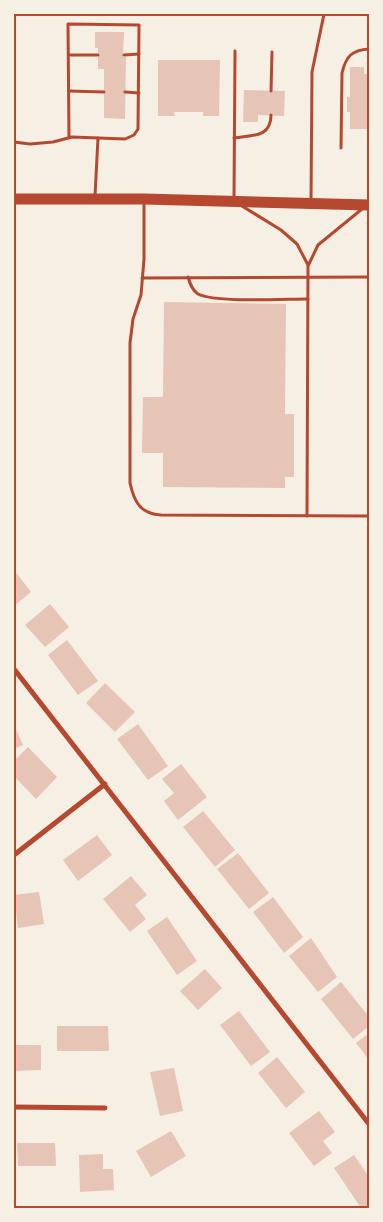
<svg xmlns="http://www.w3.org/2000/svg" width="383" height="1222" viewBox="0 0 383 1222" font-family="'IBM Plex Serif',serif">
<style>
.building{fill:#e6c5b7}
.lines{fill:none;stroke-linecap:round;stroke-linejoin:round}
.service{stroke:#b5482f;stroke-width:3}
.minor{stroke:#b5482f;stroke-width:5}
.primary{stroke:#b5482f;stroke-width:11}
.neatline{fill:none;stroke:#b5482f;stroke-width:2}
</style>
<rect width="100%" height="100%" fill="#f6efe4"/>
<g class="building">
<path d="M95,32H124L123,57H126L125,119L104,118V69H98V48H95Z"/>
<path d="M158,60H220L219,116H203V112H174L175,116H158Z"/>
<path d="M350,67H364V74H369V129H350V112H347V97H350Z"/>
<path d="M244,90L285,91L284,116L258,115V122H243Z"/>
<path d="M164,302L286,304L285,414H294V477H285V488L163,487V453H142L143,397H163Z"/>
<path d="M14,570L31,592L14,606Z"/>
<path d="M50,604L69,627L45,647L25,625Z"/>
<path d="M67,640L98,681L78,695L48,655Z"/>
<path d="M105,683L135,712L115,732L86,703Z"/>
<path d="M138,724L168,766L148,780L117,739Z"/>
<path d="M14,725L23,745L14,749Z"/>
<path d="M28,747L57,777L36,799L14,776V761Z"/>
<path d="M181,764L207,797L178,820L164,801L174,793L162,779Z"/>
<path d="M203,811L235,850L215,867L183,827Z"/>
<path d="M97,835L112,855L78,881L63,860Z"/>
<path d="M238,853L269,893L249,909L217,869Z"/>
<path d="M131,876L147,895L135,905L146,919L130,932L103,899Z"/>
<path d="M39,892L44,924L18,928L14,895Z"/>
<path d="M273,897L303,937L284,953L253,912Z"/>
<path d="M167,917L197,961L177,975L147,931Z"/>
<path d="M311,938L337,977L318,992L289,956Z"/>
<path d="M205,969L222,988L198,1010L180,991Z"/>
<path d="M341,982L369,1017V1026L353,1039L321,999Z"/>
<path d="M239,1011L270,1052L251,1066L220,1025Z"/>
<path d="M57,1026H108L109,1051H57Z"/>
<path d="M369,1033V1060L356,1043Z"/>
<path d="M14,1045H41V1070L14,1071Z"/>
<path d="M277,1057L305,1092L286,1108L258,1073Z"/>
<path d="M174,1068L183,1111L160,1116L150,1072Z"/>
<path d="M319,1111L335,1132L323,1141L332,1153L314,1166L289,1133Z"/>
<path d="M171,1131L186,1156L151,1177L136,1151Z"/>
<path d="M17,1143H55L56,1166H18Z"/>
<path d="M103,1154V1169H113L114,1190L80,1192L79,1155Z"/>
<path d="M354,1155L369,1177V1208H361L334,1168Z"/>
</g>
<g class="lines">
<g class="service">
<path d="M69,55H98"/>
<path d="M124,55L139,54"/>
<path d="M69,91L104,92"/>
<path d="M271,91L272,52"/>
<path d="M125,92L139,93"/>
<path d="M234,138C252,135 271,138 271,115"/>
<path d="M14,142L30,144L53,142L72,137L125,139L134,135L138,129L139,25L68,24L69,138"/>
<path d="M341,148L342,73C346,56 352,50 369,49"/>
<path d="M95,196L98,138"/>
<path d="M234,199L235,51"/>
<path d="M144,202V259L141,295L133,319L130,343V483C134,501 140,514 161,515L369,516"/>
<path d="M311,202L312,72L324,14"/>
<path d="M242,206L281,230L297,244L308,265"/>
<path d="M188,277C190,284 192,290 198,294C216,303 284,299 308,299"/>
<path d="M142,278L369,277"/>
<path d="M307,516L308,266L318,245L362,209"/>
</g>
<g class="minor">
<path d="M14,669L369,1124"/>
<path d="M14,855L105,784"/>
<path d="M14,1107L105,1108"/>
</g>
<path class="primary" d="M14,199H144L369,205"/>
</g>
<rect width="383" height="1222" fill="none" stroke="#f6efe4" stroke-width="30"/>
<rect x="15" y="15" width="353" height="1192" class="neatline"/>
</svg>
